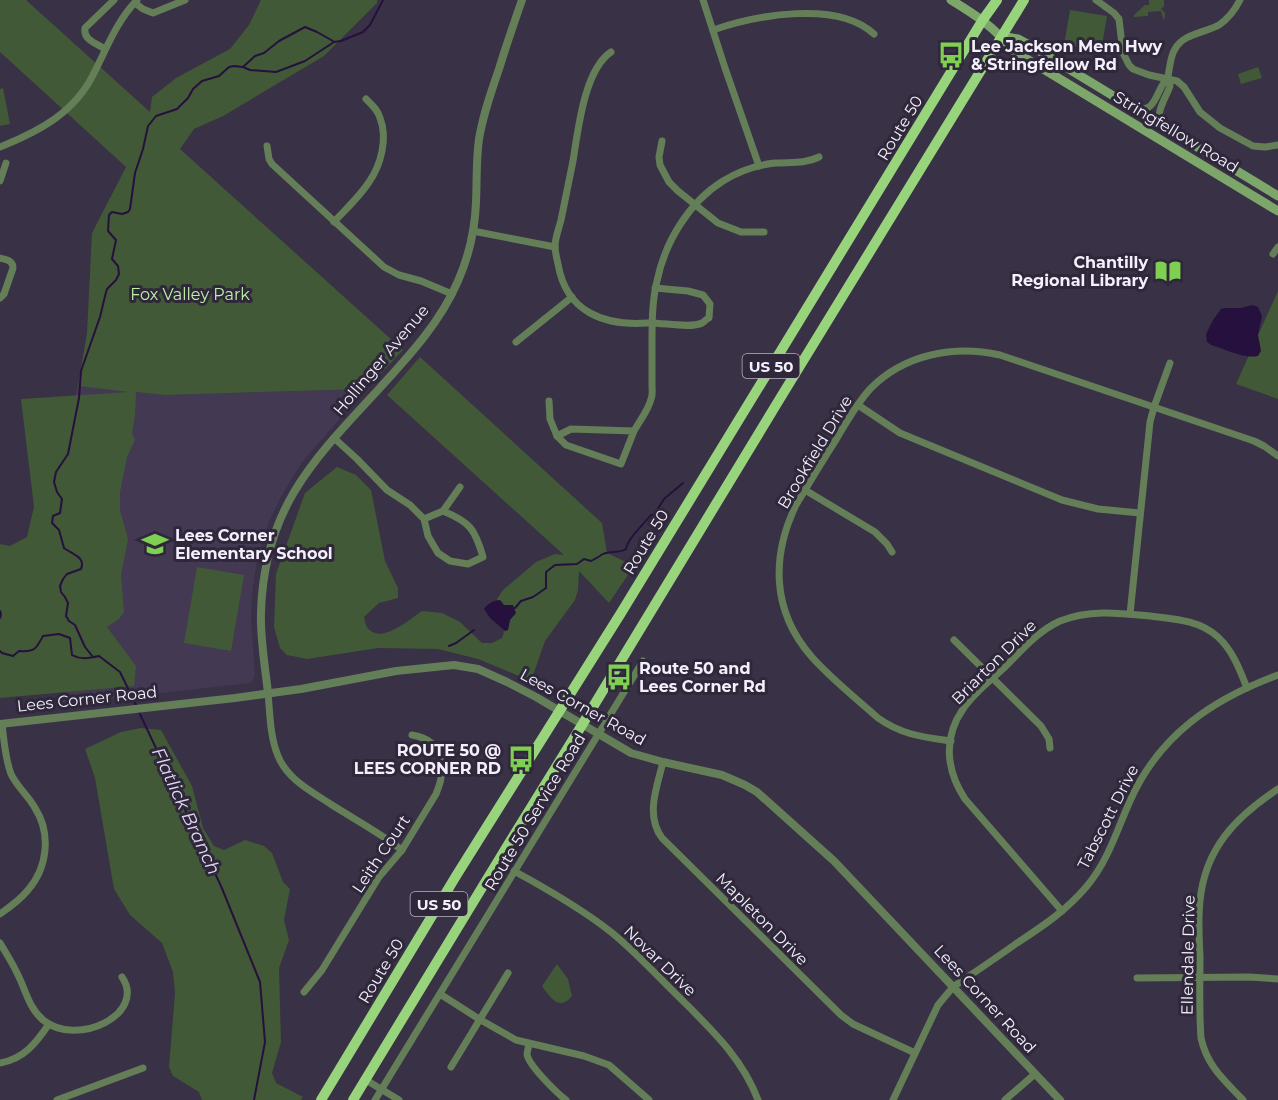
<svg xmlns="http://www.w3.org/2000/svg" width="1278" height="1100" viewBox="0 0 1278 1100" font-family="Montserrat,sans-serif">
<style>
.built{fill:#433953}
.green{fill:#415937}
.water{fill:#26103d}
.lines{fill:none;stroke-linecap:round;stroke-linejoin:round}
.stream{stroke:#26103d;stroke-width:2}
.minor{stroke:#647e58;stroke-width:7}
.tertiary{stroke:#647e58;stroke-width:8}
.secondary{stroke:#7da76a;stroke-width:9}
.trunk{stroke:#98d47c;stroke-width:10}
.labels{text-anchor:middle;dominant-baseline:central;stroke-width:6;stroke-linejoin:round;paint-order:stroke}
.shield{fill:#2f273a;stroke:#b9b3c2;stroke-width:1.5}
.shield-label{font-size:15px;font-weight:bold;fill:#f4effc}
.poi-label{font-size:16px;font-weight:bold;fill:#f4effc;stroke:#2f273a;text-anchor:start}
.street-label{font-size:16px;fill:#f4effc;stroke:#2f273a}
.park-label{font-size:16px;fill:#bdf1a6;stroke:#2f273a}
.water-label{font-size:18px;font-style:italic;fill:#e4d8f9;stroke:#2f273a}
</style>
<rect width="100%" height="100%" fill="#393145"/>
<path class="built" d="M77,386L165,395L366,389L302,462L282,495L268,524L257,560L252,594L251,620L255,675L251,683L61,704L38,547L68,439Z"/>
<g class="green">
<path d="M0,0H26L150,112L152,97L176,78L230,49L249,25L261,0H377V3L324,56L223,116L194,129L180,149L403,350L366,389L165,395L136,392L135,415L132,433L135,440L127,457L120,492V510L128,539L121,575L124,612L119,619L107,627L136,666L134,686L0,698V544L10,546L27,537L34,507L21,399L129,392L78,386L87,333L92,233L126,167L0,52Z"/>
<path d="M1149,0H1164V6L1161,9L1165,13L1164,21L1161,11L1148,12V16L1134,17V15L1145,5H1149Z"/>
<path d="M1070,10L1107,16L1101,51L1064,45Z"/>
<path d="M1258,67L1262,78L1241,84L1238,74Z"/>
<path d="M3,88L10,124L0,126V89Z"/>
<path d="M1278,291V399L1236,384Z"/>
<path d="M420,357L602,523L607,553L634,566L609,603L579,571L578,590L575,600L545,641L531,681L478,659L438,649L378,648L307,659L287,655L280,648L274,627L276,574L305,493L337,467L356,475L371,490L385,561L398,588V598L379,603L364,617C365,620 365,624 367,627C380,646 410,619 422,611L442,613L460,622L482,643H492L502,638L505,629L497,609V599L503,590L536,562L555,554L564,555L387,395Z"/>
<path d="M197,567L244,575L231,651L184,643Z"/>
<path d="M141,728L161,730L192,786L203,828L214,846L224,850L245,840L264,846L272,853L283,882L290,889L284,920L289,940L279,968L281,1042L272,1073L276,1083L303,1097L301,1100H202L199,1092L173,1076L169,1067L175,993L173,972L162,943L130,915L114,889L95,778L85,749L121,732Z"/>
<path d="M557,964L568,979L572,996C559,1012 550,997 542,986Z"/>
</g>
<g class="water">
<path d="M1252,305L1258,307L1262,316L1258,335L1261,351L1258,356C1243,359 1225,349 1211,345L1207,342L1206,334L1213,320L1221,309L1225,308H1241Z"/>
<path d="M500,600L504,605H513L516,613L510,620L508,630L505,631L490,618L484,609C487,604 494,600 500,600Z"/>
</g>
<g class="lines">
<g class="stream">
<path d="M243,67L255,56L264,53L279,41L305,27L317,32L333,41"/>
<path d="M601,555C609,550 618,554 626,549C628,538 643,525 651,515H654L664,499L683,483"/>
<path d="M515,608L521,601L533,597L546,588V572L555,565L577,564L584,559L591,561L600,556"/>
<path d="M0,611L1,614L0,618"/>
<path d="M449,646L456,643L474,630"/>
<path d="M0,651L2,653L13,656L19,651C35,652 36,649 43,636L59,634L70,638L72,655C81,660 90,658 99,656L120,672L136,705"/>
<path d="M93,657L85,647L75,625L69,621L66,616L68,603L65,597L61,592L60,586L63,579L67,574L81,569C86,557 72,554 64,548L59,530L52,523L53,516L60,513L62,499L57,492L54,482L56,472L68,454L79,398L81,371L100,317L105,296L107,289L116,280L119,274L118,266L112,259L116,240L108,231L109,215L112,212L122,214L128,212L130,209L135,173L143,149L148,126L156,116L177,109L188,98L193,89L202,81L219,76L229,67L234,66L243,67L250,70L276,72L305,61L334,42L341,41L363,32L370,25L383,0"/>
<path d="M138,710L221,886L260,982L265,1042L254,1100"/>
</g>
<g class="minor">
<path d="M703,0L725,68L759,166"/>
<path d="M1096,0L1114,13L1119,19L1123,53L1129,65L1133,69L1149,75L1177,81L1184,87L1200,112L1220,128L1253,146L1265,147L1278,145"/>
<path d="M135,3L143,9L153,13L185,0"/>
<path d="M713,30C757,15 838,0 874,34"/>
<path d="M105,49C96,43 83,40 85,28L114,0"/>
<path d="M611,52C584,70 578,131 573,161C569,181 565,200 561,220C559,228 555,238 555,246C555,252 557,259 558,264C566,312 604,326 647,323C661,322 690,329 702,323C704,322 706,319 709,318L710,304L703,295L688,291L655,288"/>
<path d="M1135,108C1154,113 1155,97 1163,84C1167,78 1166,83 1168,76C1170,67 1170,57 1175,49C1184,33 1205,33 1219,25C1229,18 1235,10 1240,0"/>
<path d="M1161,124C1155,112 1166,98 1170,86L1167,79"/>
<path d="M662,141L659,157L660,165L669,182L678,191L718,223L741,232H764"/>
<path d="M267,146L269,159L272,164L384,267L399,275L421,281L452,294"/>
<path d="M0,147C40,131 76,112 95,71C108,45 117,21 137,0"/>
<path d="M0,181L6,163"/>
<path d="M334,222C346,209 360,196 369,182C381,165 388,138 380,118C378,110 372,105 366,99"/>
<path d="M473,231L555,247"/>
<path d="M1273,254L1278,247"/>
<path d="M0,258C6,260 13,260 13,268L4,294L0,298"/>
<path d="M516,342L572,297"/>
<path d="M549,401L550,419L557,436"/>
<path d="M858,405L900,433L1062,500L1098,509L1140,513"/>
<path d="M634,431L621,464L566,445L557,436L571,429L634,431C639,422 649,409 651,399C653,395 652,389 652,385C652,372 652,358 652,344C652,323 652,301 657,281C665,242 689,202 723,181C739,171 757,165 775,163C791,162 805,164 819,157"/>
<path d="M334,438L357,459L387,490L410,505L424,519L428,536L438,553L450,561L468,564L483,557C475,529 470,522 443,511L424,519"/>
<path d="M805,490L875,532L887,544L892,552"/>
<path d="M443,511L460,487"/>
<path d="M1130,614L1150,422L1154,407L1170,363"/>
<path d="M954,640L1041,726L1049,739L1050,748"/>
<path d="M268,693C270,714 270,737 278,756C288,780 311,791 332,805C356,820 380,833 402,850"/>
<path d="M951,741C923,737 902,735 878,718C856,698 831,679 811,656C772,611 771,557 796,505C809,483 823,460 837,438C847,421 857,403 871,388C905,354 954,345 1000,355L1254,441L1264,446L1278,456"/>
<path d="M663,762C657,787 645,815 662,838L841,1015L853,1024L915,1053"/>
<path d="M514,871C547,889 582,909 611,932C637,953 660,979 684,1002C714,1032 743,1060 758,1100"/>
<path d="M1062,911L965,799C946,770 943,738 963,709C974,693 991,680 1005,667C1022,650 1038,631 1060,621C1090,609 1120,613 1150,616C1174,619 1199,620 1218,637C1233,651 1240,670 1247,688"/>
<path d="M0,914C10,907 20,900 28,890C48,867 51,833 35,808C28,795 17,787 11,774C5,758 4,740 2,724"/>
<path d="M0,943C6,953 13,964 18,975C26,991 29,1008 43,1020C77,1048 147,1014 122,977"/>
<path d="M1137,978L1249,977L1278,979"/>
<path d="M304,992L322,970L379,877L402,850L436,794C447,769 444,740 412,735"/>
<path d="M440,994L479,1019L516,1040L584,1056L609,1065L649,1100"/>
<path d="M529,1044C529,1045 527,1053 527,1054C528,1065 557,1093 566,1100"/>
<path d="M0,1063C24,1059 36,1043 49,1024"/>
<path d="M451,1067L508,973"/>
<path d="M366,1080L399,1100"/>
<path d="M57,1100L143,1068"/>
<path d="M375,1100L643,661"/>
<path d="M893,1100L938,1005L953,987C975,972 996,958 1017,943C1043,926 1067,910 1087,886C1108,861 1117,830 1130,801C1159,735 1213,699 1278,675"/>
<path d="M1005,1100L1035,1074"/>
<path d="M1243,1100C1224,1080 1207,1066 1201,1038C1199,1011 1200,983 1200,956C1199,938 1198,919 1200,901C1205,848 1236,817 1278,789"/>
</g>
<g class="tertiary">
<path d="M268,693C265,666 260,638 261,612C264,509 312,461 378,390C409,356 440,323 458,281C469,256 475,229 476,202C477,181 476,160 479,139C483,115 491,92 499,69C506,46 514,23 522,0"/>
<path d="M0,724L235,698L301,689L396,671L454,665L478,669L507,682L536,697L631,753L663,762L722,775L745,785L757,792L834,861L1060,1100"/>
</g>
<g class="secondary">
<path d="M951,0C974,14 996,28 1012,50L1278,211"/>
<path d="M1002,36L1018,39L1031,46L1278,196"/>
</g>
<g class="trunk">
<path d="M321,1100L456,876L621,613L982,21L997,0"/>
<path d="M353,1100L506,848L582,725L776,405L1024,0"/>
</g>
</g>
<defs>
<g id="bus-bare" transform="scale(2.07)"><path d="M-5-6H5V4H4V6H2V4H-2V6H-4V4H-5ZM-3.5-4V0h7V-4ZM-3.5 1.2v1.5H-2V1.2ZM2 1.2v1.5H3.5V1.2Z" fill="#7fd052" stroke="#2f273a" stroke-width="2.5" paint-order="stroke"/></g>
<g id="library-bare" transform="scale(2.07)"><path d="M-6-4Q-3-5.5-.7-3.5V5Q-3 3-6 4ZM6-4Q3-5.5 .7-3.5V5Q3 3 6 4Z" fill="#7fd052" stroke="#2f273a" stroke-width="2.5" paint-order="stroke"/></g>
<g id="school-bare" transform="scale(2.07)"><path d="M0-5L7-2L0 1L-7-2ZM-4 1L0 2.5L4 1V4Q0 6-4 4Z" fill="#7fd052" stroke="#2f273a" stroke-width="2.5" paint-order="stroke"/></g>
</defs>
<g fill-rule="evenodd">
<use href="#bus-bare" x="951" y="55"/>
<use href="#library-bare" x="1168" y="271"/>
<use href="#school-bare" x="155" y="544"/>
<use href="#bus-bare" x="619" y="677"/>
<use href="#bus-bare" x="521" y="759"/>
</g>
<g class="labels">
<g class="shield">
<rect x="742.5" y="354" width="57" height="24" rx="4.5"/>
<rect x="410.5" y="892" width="57" height="24" rx="4.5"/>
</g>
<g class="shield-label">
<text x="771" y="366">US 50</text>
<text x="439" y="904">US 50</text>
</g>
<g class="poi-label">
<text x="971" y="46">Lee Jackson Mem Hwy<tspan x="971" dy="18">&amp; Stringfellow Rd</tspan></text>
<text x="1148" y="262" text-anchor="end">Chantilly<tspan x="1148" dy="18">Regional Library</tspan></text>
<text x="175" y="535">Lees Corner<tspan x="175" dy="18">Elementary School</tspan></text>
<text x="639" y="668">Route 50 and<tspan x="639" dy="18">Lees Corner Rd</tspan></text>
<text x="501" y="750" text-anchor="end">ROUTE 50 @<tspan x="501" dy="18">LEES CORNER RD</tspan></text>
</g>
<g class="street-label">
<text transform="translate(900 128) rotate(-59)">Route 50</text>
<text transform="translate(1176 132) rotate(31)">Stringfellow Road</text>
<text transform="translate(381 360) rotate(-50)">Hollinger Avenue</text>
<text transform="translate(815 452) rotate(-59)">Brookfield Drive</text>
<text transform="translate(646 542) rotate(-59)">Route 50</text>
<text transform="translate(994 662) rotate(-45)">Briarton Drive</text>
<text transform="translate(87 699) rotate(-6)">Lees Corner Road</text>
<text transform="translate(583 707) rotate(29)">Lees Corner Road</text>
<text transform="translate(535 812) rotate(-59)">Route 50 Service Road</text>
<text transform="translate(1108 817) rotate(-63)">Tabscott Drive</text>
<text transform="translate(381 854) rotate(-56)">Leith Court</text>
<text transform="translate(762 919) rotate(45)">Mapleton Drive</text>
<text transform="translate(1188 955) rotate(-89)">Ellendale Drive</text>
<text transform="translate(660 961) rotate(44)">Novar Drive</text>
<text transform="translate(381 971) rotate(-59)">Route 50</text>
<text transform="translate(985 999) rotate(47)">Lees Corner Road</text>
</g>
<g class="park-label">
<text x="190" y="294">Fox Valley Park</text>
</g>
<g class="water-label">
<text transform="translate(186 811) rotate(65)">Flatlick Branch</text>
</g>
</g>
</svg>
